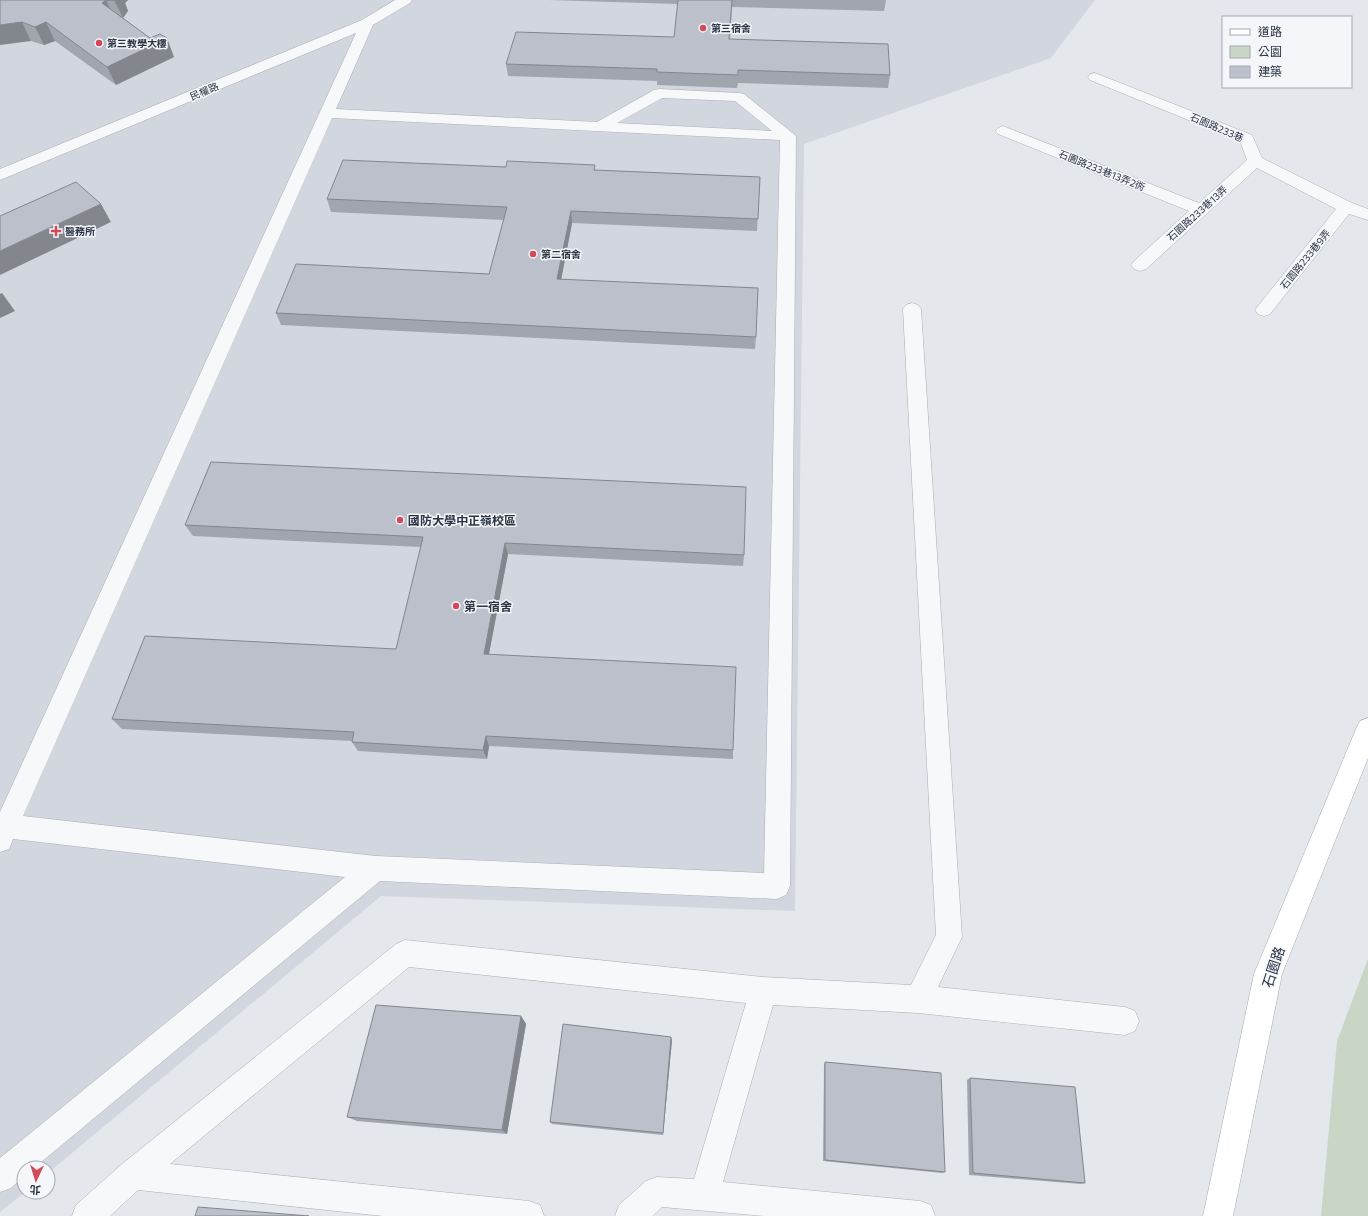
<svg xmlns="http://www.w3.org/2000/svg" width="1368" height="1216" viewBox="0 0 1368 1216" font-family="Commissioner,'Noto Sans TC',sans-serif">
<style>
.built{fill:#d2d6de}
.green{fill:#c9d6c5}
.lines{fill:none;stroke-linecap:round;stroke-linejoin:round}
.minor-casing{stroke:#a9aeb7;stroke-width:1}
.major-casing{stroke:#a3abb8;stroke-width:1}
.minor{fill:#f7f8fa;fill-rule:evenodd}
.major{fill:#fff;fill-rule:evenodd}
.wall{fill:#a1a5ae}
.shaded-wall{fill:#83868d}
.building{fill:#bbc0ca;stroke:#83868d}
.poi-dot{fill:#d1495b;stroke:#f4f6f9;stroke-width:1.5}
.labels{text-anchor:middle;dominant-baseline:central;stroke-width:3;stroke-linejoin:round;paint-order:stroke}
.far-poi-label{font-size:10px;font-weight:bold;fill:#2b3445;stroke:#f4f6f9;text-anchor:start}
.far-street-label{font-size:10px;fill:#2b3445;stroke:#f4f6f9}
.poi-label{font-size:12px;font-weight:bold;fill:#2b3445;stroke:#f4f6f9;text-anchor:start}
.near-street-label{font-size:14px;fill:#2b3445;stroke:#f4f6f9}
</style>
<rect width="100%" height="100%" fill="#e4e7ec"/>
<path class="built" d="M0,0H1095L1051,58L804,144L795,911L381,896L48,1173V1168H24L25,1192L0,1212Z"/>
<path class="green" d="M1368,959V1216H1321L1337,1041Z"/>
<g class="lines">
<g class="minor-casing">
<g id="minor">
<path d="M395,0H412L410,3L373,25L336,109L597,122L654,90L659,89L739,93L744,94L796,136L790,886L786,895L777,899L380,881L34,1168H24V1176L11,1188L0,1192V1158L345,877L13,839L9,849L0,852V812L356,33L0,180V169L362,20ZM662,98L735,101L772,131L617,123ZM332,118L780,140L764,873L376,856L23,816Z"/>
<path d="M1095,73L1252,135L1262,158L1352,203L1368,209V220L1349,214L1270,314L1264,316L1258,314L1255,310L1258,306L1336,209L1257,168L1146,269L1140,271L1134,269L1131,265L1134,261L1189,211L998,134L995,131L998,128L1003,126L1008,128L1199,203L1247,160L1240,141L1090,80L1088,77L1090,74Z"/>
<path d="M912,303L918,305L921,309L962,937L938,987L1125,1007L1135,1011L1139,1021L1135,1031L1125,1035L918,1013L773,1005L723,1182L920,1201L931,1205L935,1216H765L662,1207L653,1216H615L619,1205L646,1181L657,1177L694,1179L746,1003L409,967L170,1164L529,1201L540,1205L544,1216H383L138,1190L110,1216H72L76,1205L122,1164L396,944L405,940L763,977L911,985L936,935L903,309L906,305Z"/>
</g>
</g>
<g class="major-casing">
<path id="major" d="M1368,718V758L1282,974L1233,1216H1203L1254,974L1356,729L1360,721Z"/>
</g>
<use href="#minor" class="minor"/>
<use href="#major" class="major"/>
</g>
<g class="wall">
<path d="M0,0H128L125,3L128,11L123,18L174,57L116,85L55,41L44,45L31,41Z"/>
<path d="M548,0H886L884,11L732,7L730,39L890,75L888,88L738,83L737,88L657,85V81L508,76L506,64L674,37L678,4Z"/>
<path d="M506,167L595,170L760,177L757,231L572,223L561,279L756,337L755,349L281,325L276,313L489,274L504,220L331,212L327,199Z"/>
<path d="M211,462L744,555L743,566L508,554L489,654L733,750V759L489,746L487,759L358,751L352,742V741L122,729L112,719L396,649L421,547L193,536L185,525Z"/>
<path d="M521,1016L526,1024L507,1134L357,1121L347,1117Z"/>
<path d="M672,1040L663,1135L552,1124L550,1122Z"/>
<path d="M825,1062L945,1172L942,1173L823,1161L824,1065Z"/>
<path d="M970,1078L1085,1183L1081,1184L969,1175L967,1080Z"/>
</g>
<g class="shaded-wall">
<path d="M106,0L114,18L102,3Z"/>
<path d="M114,0H128L125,3L128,11L123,18Z"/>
<path d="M22,22L31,41L0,45V25Z"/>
<path d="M46,22L55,41L44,45L35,27Z"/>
<path d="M167,38L174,57L116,85L107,67Z"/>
<path d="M101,204L111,222L0,275V251Z"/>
<path d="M571,211L572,223L559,291L557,279Z"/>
<path d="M2,293L15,311L0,318V294Z"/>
<path d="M505,543L508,554L487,664L484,654Z"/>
<path d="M486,736L489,746L487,759L483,750Z"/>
<path d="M521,1016L526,1024L507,1134L502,1130Z"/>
<path d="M671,1037L672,1040L663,1135V1133Z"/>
</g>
<g class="building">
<path d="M0,0H115H106L102,3L150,38L160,34L167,38L107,67L46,22L35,27L22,22L0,25Z"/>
<path d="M678,0H732L729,39L888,44L890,75L738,70V75L657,72V69L506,64L516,32L674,37Z"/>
<path d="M343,160L506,167L507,161L595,165L594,170L760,177L758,219L571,211L557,279L758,288L756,337L276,313L296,264L489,274L507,207L327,199Z"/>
<path d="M76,182L101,204L0,251V216Z"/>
<path d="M211,462L746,487L744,555L505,543L484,654L736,667L733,750L486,736L483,750L352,742L354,732L112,719L145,636L396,649L423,537L185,525Z"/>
<path d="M376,1005L521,1016L502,1130L347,1117Z"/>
<path d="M563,1024L671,1037L663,1133L550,1122Z"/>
<path d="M825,1062L941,1073L945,1172L825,1160Z"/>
<path d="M970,1078L1075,1087L1085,1183L973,1173Z"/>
<path d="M198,1207L309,1216H195Z"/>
</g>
<g class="poi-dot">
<circle cx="703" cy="28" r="4"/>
<circle cx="99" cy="43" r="4"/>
<path d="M54 225h4v4h4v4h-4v4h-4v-4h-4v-4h4z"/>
<circle cx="533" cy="254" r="4"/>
<circle cx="400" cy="520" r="4"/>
<circle cx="456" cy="606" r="4"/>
</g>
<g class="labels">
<g class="far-poi-label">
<text x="711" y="28">第三宿舍</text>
<text x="107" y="43">第三教學大樓</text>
<text x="65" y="231">醫務所</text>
<text x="541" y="254">第二宿舍</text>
</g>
<g class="far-street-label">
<text transform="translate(204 91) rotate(-23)">民權路</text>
<text transform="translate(1217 127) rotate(23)">石園路233巷</text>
<text transform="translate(1102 170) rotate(22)">石園路233巷13弄2衖</text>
<text transform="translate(1197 213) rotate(-42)">石園路233巷13弄</text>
<text transform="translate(1305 259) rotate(-51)">石園路233巷9弄</text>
</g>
<g class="poi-label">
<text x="408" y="520">國防大學中正嶺校區</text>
<text x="464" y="606">第一宿舍</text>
</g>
<g class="near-street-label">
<text transform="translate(1273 967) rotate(-72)">石園路</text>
</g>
</g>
<rect x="1222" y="16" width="130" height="72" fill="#f4f6f9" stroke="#a4a8b1"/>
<rect x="1230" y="29" width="20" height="6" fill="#ffffff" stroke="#a4a8b1"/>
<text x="1258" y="36" font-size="12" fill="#2b3445">道路</text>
<rect x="1230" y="46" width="20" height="12" fill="#c9d6c5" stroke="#a4a8b1"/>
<text x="1258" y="56" font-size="12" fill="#2b3445">公園</text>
<rect x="1230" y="66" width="20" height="12" fill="#bbc0ca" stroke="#a4a8b1"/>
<text x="1258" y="76" font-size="12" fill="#2b3445">建築</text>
<g transform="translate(36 1180) rotate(184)"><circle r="19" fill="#f4f6f9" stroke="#a4a8b1"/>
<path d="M0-3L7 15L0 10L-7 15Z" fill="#d1495b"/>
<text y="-6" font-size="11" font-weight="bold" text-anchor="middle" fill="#2b3445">北</text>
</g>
</svg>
